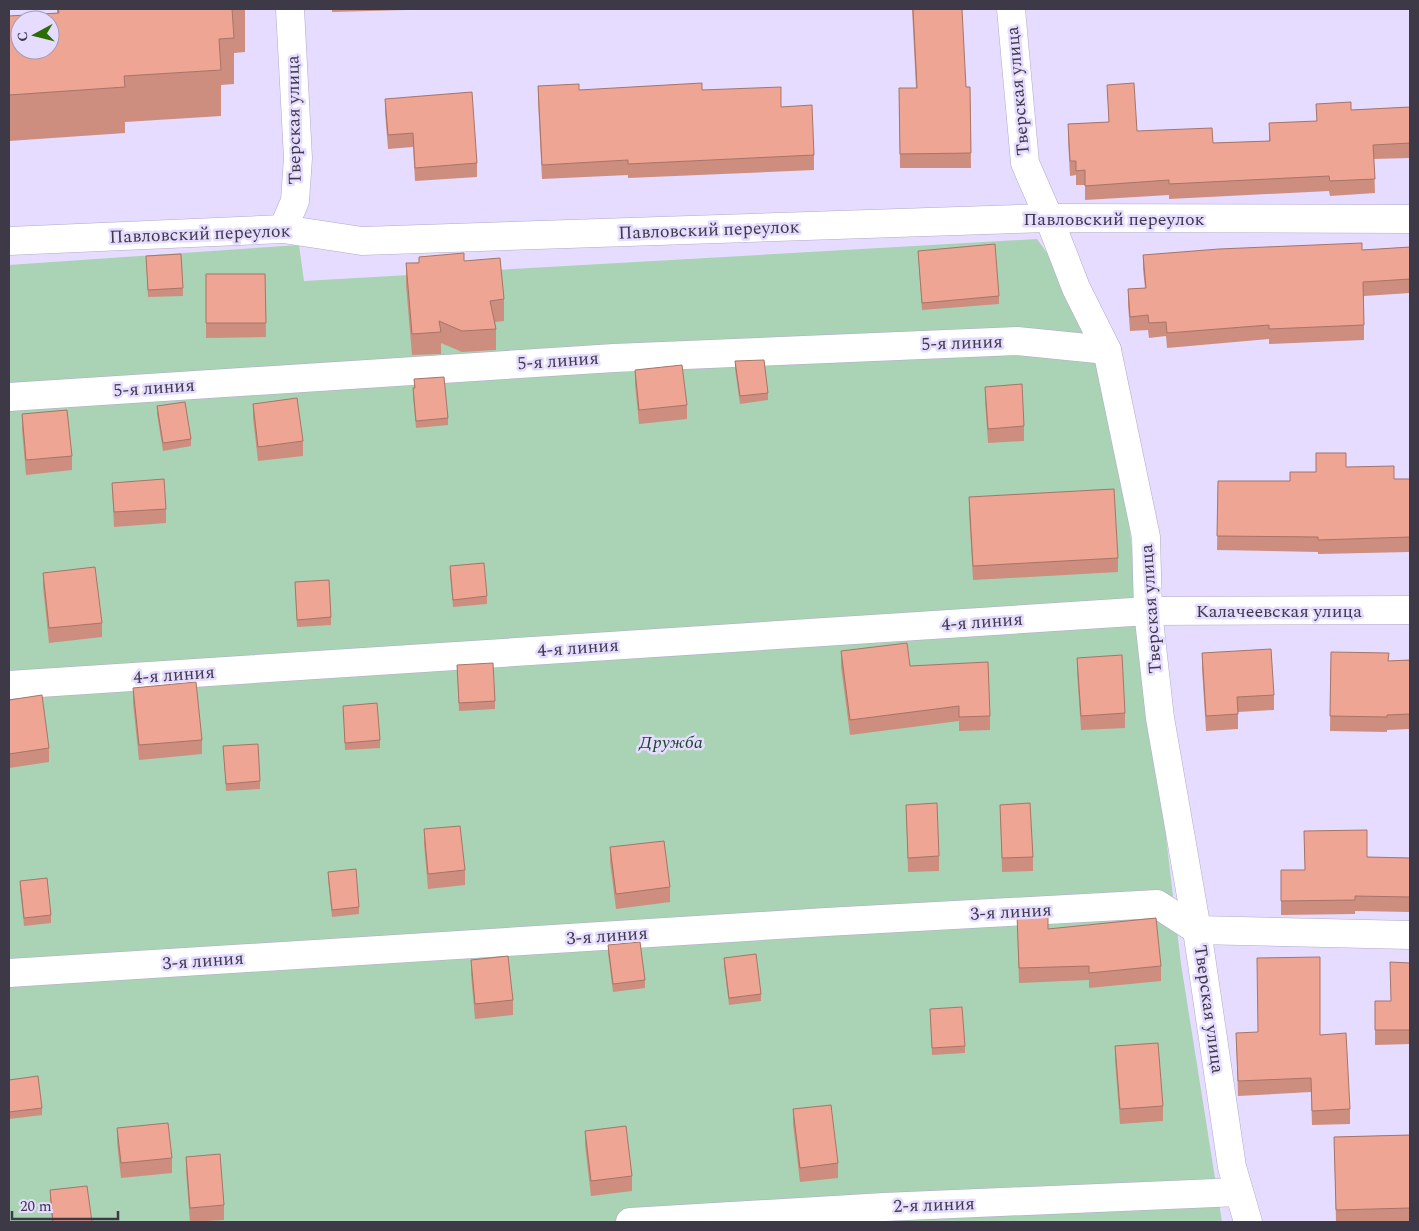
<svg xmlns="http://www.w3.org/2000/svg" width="1419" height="1231" viewBox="0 0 1419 1231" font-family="Spectral,serif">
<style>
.green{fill:#aad2b5}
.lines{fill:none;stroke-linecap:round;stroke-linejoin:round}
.minor-casing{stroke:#b1a9c9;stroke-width:29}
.minor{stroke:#fff;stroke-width:28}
.wall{fill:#cd8e7f}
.building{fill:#eea594;stroke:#a77468;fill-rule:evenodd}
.labels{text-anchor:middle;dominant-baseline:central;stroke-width:5;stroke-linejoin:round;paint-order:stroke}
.street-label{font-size:18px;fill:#3d3947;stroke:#e6dcff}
.park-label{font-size:18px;font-style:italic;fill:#18472a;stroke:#e6dcff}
</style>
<rect width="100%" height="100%" fill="#e6dcff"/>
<path class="green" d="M1037,239L1107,337L1181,964L1222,1222H9V265L299,245L304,281Z"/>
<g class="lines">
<g class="minor-casing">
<g id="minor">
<path d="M1011,9L1025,163L1049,218L1076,288L1107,350L1146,537L1148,611L1160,718L1197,930L1232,1167L1248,1222"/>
<path d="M283,229L295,201L298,158L290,9"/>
<path d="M9,241L283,229L362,241L1049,218L1410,219"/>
<path d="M9,397L614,358L1017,341L1107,350"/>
<path d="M9,685L1148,611L1410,610"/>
<path d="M9,973L826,922L1157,904L1197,930L1410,935"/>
<path d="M630,1222L884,1207L1239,1192"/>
</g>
</g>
<use href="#minor" class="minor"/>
</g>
<g class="wall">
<path d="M57,9H245V52L234,53V84L221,85V116L125,122V133L9,141V16L57,13Z"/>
<path d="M332,9H426L406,10L332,12Z"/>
<path d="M912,9L966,87H970L971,168H900L899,88H916Z"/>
<path d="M1107,85L1137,131L1213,143L1269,141V123L1317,121L1316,104L1351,110L1410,107V158L1374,159L1375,193L1330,196L1329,191L1169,199V195L1085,200V185H1076V175L1070,176L1068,139V124L1109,122Z"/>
<path d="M538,86L579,90H702L781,107L814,155V170L628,178V175L542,179L538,101Z"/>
<path d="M385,99L477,163V177L415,181L413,147L388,149L385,112Z"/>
<path d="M1410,247V293L1364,296V340L1269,344V339L1167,348L1166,336L1149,338L1148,330L1130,331L1128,304V289L1145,288L1143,269V255L1362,250Z"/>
<path d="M918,251L999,296V304L922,310Z"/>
<path d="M146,256L183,288V296L148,297Z"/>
<path d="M464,261L504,299V321L495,322L496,329V350L462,352L441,343V354L412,355L406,285V263Z"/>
<path d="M206,274H265L266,337L206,338Z"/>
<path d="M735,361L768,393V400L740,404L735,369Z"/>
<path d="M635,370L687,405V419L639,424L635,384Z"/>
<path d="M414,379L448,418V425L416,428L413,396V388H414Z"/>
<path d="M985,387L1024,426V441L988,443L985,401Z"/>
<path d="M253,404L303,441V456L258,461L253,418Z"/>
<path d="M157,406L191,439V446L163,451L157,414Z"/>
<path d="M22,414L72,456V470L26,475L22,429Z"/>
<path d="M1346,467L1394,479H1410V552L1318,554V552L1217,550L1218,481H1290L1316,472Z"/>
<path d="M112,483L166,509V523L114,527Z"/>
<path d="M969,497L1118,558V572L973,580L969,511Z"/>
<path d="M450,566L487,596V604L453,607L450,574Z"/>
<path d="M43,573L102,623V637L49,643L43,587Z"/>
<path d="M295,582L331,617V625L297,627Z"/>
<path d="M841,651L910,666L990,716V730L959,731V721L850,735L841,666Z"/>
<path d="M1331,652L1389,661L1410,660V729L1387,730V732L1330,731Z"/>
<path d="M1202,653L1274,695V710L1238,712V729L1206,731L1202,668Z"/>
<path d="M1077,658L1125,713V728L1081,730L1077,672Z"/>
<path d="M457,665L495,701V709L459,711Z"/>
<path d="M133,688L202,740V754L139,760L133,703Z"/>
<path d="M9,700L49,748V762L9,768Z"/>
<path d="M343,706L380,740V748L345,750Z"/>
<path d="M223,746L260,781V789L226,791Z"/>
<path d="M906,805L939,856V871L908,872Z"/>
<path d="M1000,805L1033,857V871L1002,872Z"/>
<path d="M424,829L465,870V885L428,889L424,844Z"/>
<path d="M610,847L670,887V902L616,909L610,862Z"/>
<path d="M1367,857L1410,858V912L1355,911V914L1281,915V870H1304Z"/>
<path d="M328,872L359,907V914L332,917L328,879Z"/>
<path d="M20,881L51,915V923L24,926L20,888Z"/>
<path d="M1017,915L1048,929L1161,966V981L1089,988V980L1019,983Z"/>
<path d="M608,945L645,980V988L613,992L608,953Z"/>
<path d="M724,958L761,994V1001L729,1005L724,966Z"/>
<path d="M471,960L513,1000V1015L475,1019L471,974Z"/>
<path d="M1410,963V1044L1375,1045V1001H1391Z"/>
<path d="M930,1009L965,1046V1053L932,1055Z"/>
<path d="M1236,1033L1320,1035L1350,1109V1124L1312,1125L1311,1092L1238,1096Z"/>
<path d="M1115,1046L1163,1106V1121L1120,1124L1115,1060Z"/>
<path d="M9,1080L42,1108V1115L9,1119Z"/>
<path d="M793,1109L838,1163V1178L800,1182L793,1124Z"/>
<path d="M117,1128L172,1158V1173L121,1178L117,1143Z"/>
<path d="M585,1131L632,1176V1191L591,1196L585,1145Z"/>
<path d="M1410,1135V1222H1336L1334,1137Z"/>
<path d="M186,1157L224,1205V1220L190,1222L186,1172Z"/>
<path d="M50,1190L92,1222H52L50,1201Z"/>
</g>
<g class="building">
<path d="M58,9H232L234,38L219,39L221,70L124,76L125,87L9,95V16L59,13ZM20,20H50V50H20Z"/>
<path d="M913,9H962L966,87H970L971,153L900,154L899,88H917Z"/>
<path d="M702,83V90L781,87V107L812,105L814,155L628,164V160L542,165L538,86L579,84V90Z"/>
<path d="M1134,83L1137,131L1212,128L1213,143L1270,141L1269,123L1317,121L1316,104L1351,102V110L1410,107V143L1373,145L1375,179L1330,181L1329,176L1169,184V180L1085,186V170L1076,171V161H1070L1068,124L1109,122L1107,85Z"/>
<path d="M472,92L477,163L415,168L413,133L388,135L385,99Z"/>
<path d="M1362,243V250L1410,247V279L1363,282L1364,325L1269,329V325L1167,333L1166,322L1149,323L1148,315L1130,317L1128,289L1146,288L1143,255L1219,249Z"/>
<path d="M995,244L999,296L922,303L918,251Z"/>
<path d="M464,253V261L500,258L504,299L490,301L496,329L462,331L439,321L441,332L412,334L406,263H419V257Z"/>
<path d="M181,254L183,288L148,290L146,256Z"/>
<path d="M206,274H265L266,323H206Z"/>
<path d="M764,360L768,393L740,396L735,361Z"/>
<path d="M682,365L687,405L639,410L635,370Z"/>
<path d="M444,377L448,418L416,421L413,388H415L414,379Z"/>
<path d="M1022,384L1024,426L988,429L985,387Z"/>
<path d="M297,398L303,441L258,447L253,404Z"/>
<path d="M185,402L191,439L163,443L157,406Z"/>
<path d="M67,410L72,456L26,460L22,414Z"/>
<path d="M1316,453H1346V467L1394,466V479H1410V537L1318,540V537L1217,536L1218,481H1290V472H1316Z"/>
<path d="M164,479L166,509L114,512L112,483Z"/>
<path d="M1114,489L1118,558L973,566L969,497Z"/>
<path d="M484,563L487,596L453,600L450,566Z"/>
<path d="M95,567L102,623L49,628L43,573Z"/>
<path d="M329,580L331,617L297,620L295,582Z"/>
<path d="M907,643L910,666L988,662L990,716L959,717V706L850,720L841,651Z"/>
<path d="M1271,649L1274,695L1237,697L1238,714L1206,716L1202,653Z"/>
<path d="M1331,652L1389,653L1388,661L1410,660V714L1387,715V717L1330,716Z"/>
<path d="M1122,655L1125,713L1081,716L1077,658Z"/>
<path d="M493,663L495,701L459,703L457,665Z"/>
<path d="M196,682L202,740L139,745L133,688Z"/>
<path d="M42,695L49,748L9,754V700Z"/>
<path d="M377,703L380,740L345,743L343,706Z"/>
<path d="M258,744L260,781L226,784L223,746Z"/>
<path d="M937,803L939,856L908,858L906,805Z"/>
<path d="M1030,803L1033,857L1002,858L1000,805Z"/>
<path d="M460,826L465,870L428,874L424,829Z"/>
<path d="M1367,830V857L1410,858V897L1355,896V900L1281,901V870H1305L1304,831Z"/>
<path d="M664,841L670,887L616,894L610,847Z"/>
<path d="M356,869L359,907L332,910L328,872Z"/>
<path d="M47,878L51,915L24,918L20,881Z"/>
<path d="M1048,914V929L1156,918L1161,966L1089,973V966L1019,968L1017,915Z"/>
<path d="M640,942L645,980L613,984L608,945Z"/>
<path d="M756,954L761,994L729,998L724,958Z"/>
<path d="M508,956L513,1000L475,1004L471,960Z"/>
<path d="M1320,957V1035L1346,1033L1350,1109L1312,1111L1311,1078L1238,1081L1236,1033L1258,1032L1257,958Z"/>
<path d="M1390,962L1410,963V1030H1375V1001H1391Z"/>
<path d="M962,1007L965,1046L932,1048L930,1009Z"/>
<path d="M1158,1043L1163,1106L1120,1109L1115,1046Z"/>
<path d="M38,1076L42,1108L9,1112V1080Z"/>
<path d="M831,1105L838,1163L800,1168L793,1109Z"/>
<path d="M168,1123L172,1158L121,1163L117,1128Z"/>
<path d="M626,1126L632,1176L591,1181L585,1131Z"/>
<path d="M1410,1135V1208L1336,1210L1334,1137Z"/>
<path d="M220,1154L224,1205L190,1208L186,1157Z"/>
<path d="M87,1186L92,1222H53L50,1190Z"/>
</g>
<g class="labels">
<g class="street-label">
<text transform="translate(1018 91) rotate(-95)">Тверская улица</text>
<text transform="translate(294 120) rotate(-91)">Тверская улица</text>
<text x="1114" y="219">Павловский переулок</text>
<text transform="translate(709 230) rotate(-2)">Павловский переулок</text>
<text transform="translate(200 234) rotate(-2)">Павловский переулок</text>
<text transform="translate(962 343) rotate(-2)">5-я линия</text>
<text transform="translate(558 361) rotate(-4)">5-я линия</text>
<text transform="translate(154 388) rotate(-4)">5-я линия</text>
<text transform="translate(1151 609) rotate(-94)">Тверская улица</text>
<text x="1279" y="611">Калачеевская улица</text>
<text transform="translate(982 622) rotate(-4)">4-я линия</text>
<text transform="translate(578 648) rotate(-4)">4-я линия</text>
<text transform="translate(174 675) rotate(-4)">4-я линия</text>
<text transform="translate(1011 912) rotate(-3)">3-я линия</text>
<text transform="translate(607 936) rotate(-4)">3-я линия</text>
<text transform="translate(203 961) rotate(-4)">3-я линия</text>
<text transform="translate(1209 1009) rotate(82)">Тверская улица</text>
<text transform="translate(934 1205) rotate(-2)">2-я линия</text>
</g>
<g class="park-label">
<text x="671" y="742">Дружба</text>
</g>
</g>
<rect width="1419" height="1231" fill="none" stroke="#3d3947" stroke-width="20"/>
<g transform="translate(35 35) rotate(263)"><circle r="24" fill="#e6dcff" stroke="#a29bb5"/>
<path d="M0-4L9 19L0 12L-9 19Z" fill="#2a6d03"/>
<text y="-8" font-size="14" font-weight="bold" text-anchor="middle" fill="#3d3947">С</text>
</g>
<path d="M12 1211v8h106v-8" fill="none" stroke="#3d3947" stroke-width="2.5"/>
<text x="20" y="1211" font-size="15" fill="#3d3947" stroke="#e6dcff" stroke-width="4" paint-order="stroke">20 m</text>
</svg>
